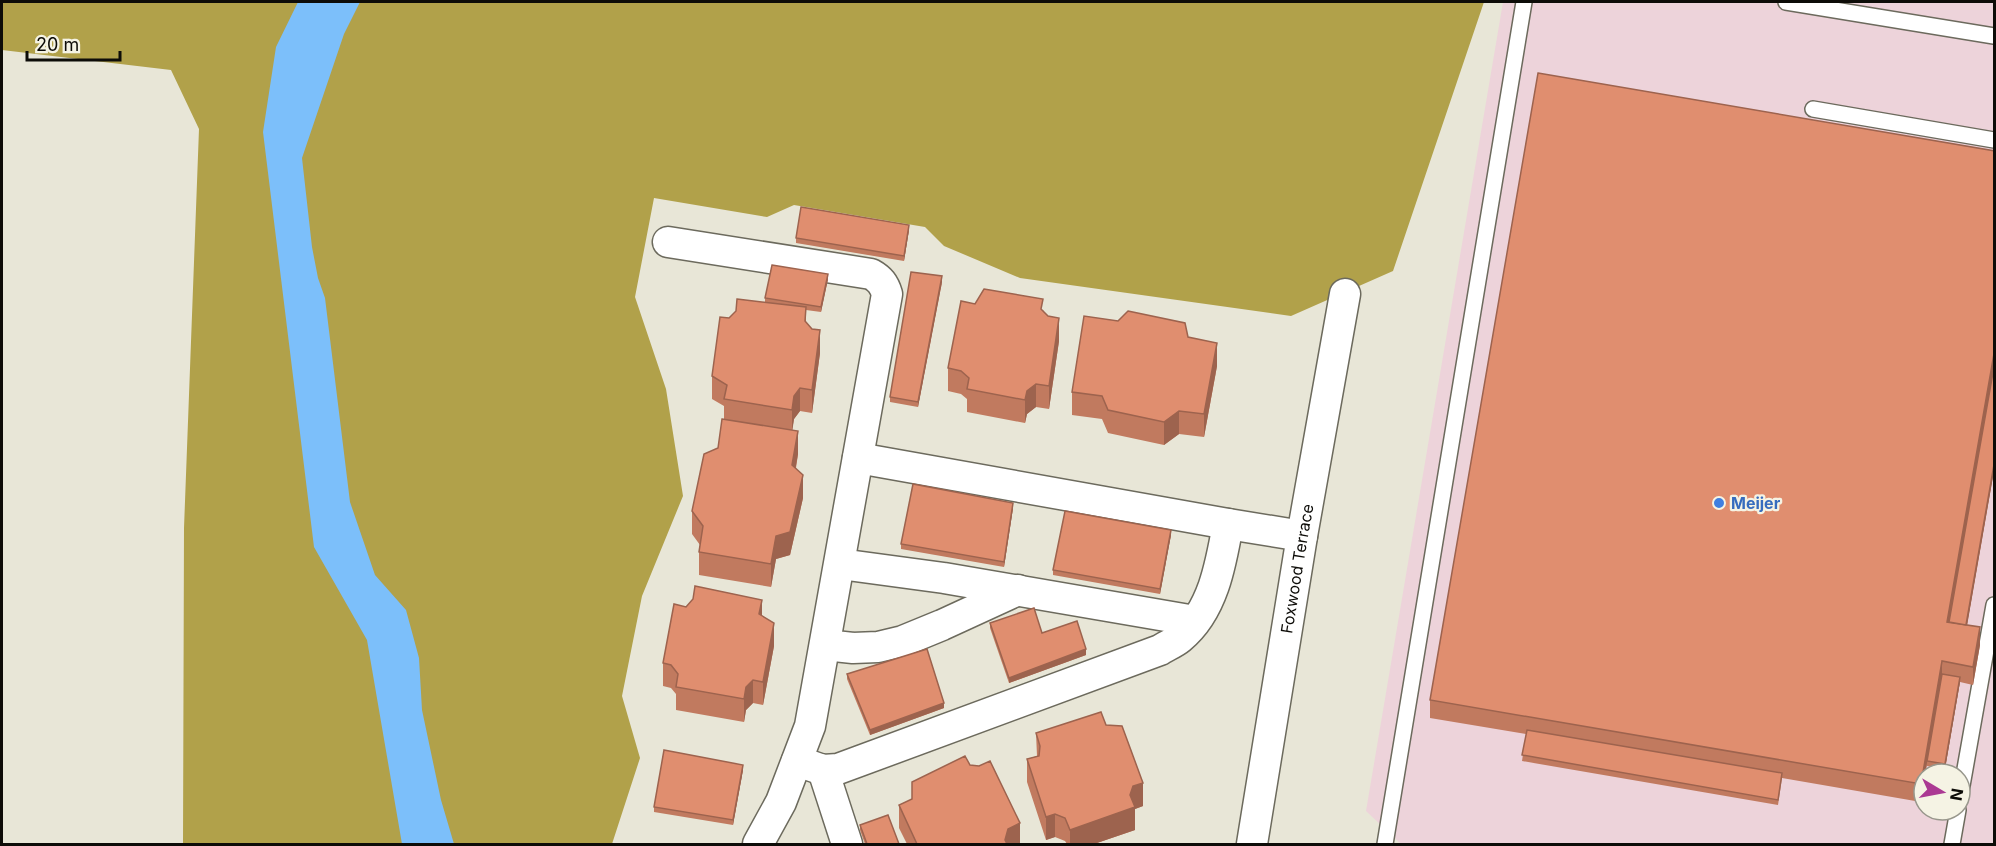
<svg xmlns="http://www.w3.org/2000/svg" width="1996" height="846" viewBox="0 0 1996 846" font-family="Inter,sans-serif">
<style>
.commercial{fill:#edd3da;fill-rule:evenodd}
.forest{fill:#b1a14a}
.water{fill:#7cbffa}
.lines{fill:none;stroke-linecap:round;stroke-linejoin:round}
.service-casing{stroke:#6c6a5d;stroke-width:18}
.minor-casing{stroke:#6c6a5d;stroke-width:33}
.service{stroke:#fff;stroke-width:15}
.minor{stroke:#fff;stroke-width:30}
.wall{fill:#c17a5f}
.shaded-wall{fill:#9d634e}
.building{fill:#e08e6f;stroke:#9d634e;stroke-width:1.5}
.shop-dot{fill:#3f7fe0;stroke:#f5f3e4;stroke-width:2}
.labels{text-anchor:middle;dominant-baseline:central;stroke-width:4.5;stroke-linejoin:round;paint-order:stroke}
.shop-label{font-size:16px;font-weight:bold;fill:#366cbe;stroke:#f5f3e4;text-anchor:start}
.street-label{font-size:16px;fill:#0d0c08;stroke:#f5f3e4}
</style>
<rect width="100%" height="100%" fill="#e8e6d7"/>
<path class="commercial" d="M1503,2H1994V844H1401L1366,811ZM1924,774H1960V810H1924Z"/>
<path class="forest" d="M2,2H1484L1393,271L1291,316L1020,278L944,246L925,227L794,205L767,217L654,198L635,297L666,389L683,496L642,596L622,696L640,758L612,844H183L184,528L199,129L171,70L2,50Z"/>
<path class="water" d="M298,2H360L344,34L302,158L312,247L318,278L325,298L350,502L375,575L406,610L419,658L422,710L441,800L454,844H402L367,640L314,547L263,132L276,47Z"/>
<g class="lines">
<g class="service-casing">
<g id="service">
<path d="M1786,2L1994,36"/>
<path d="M1813,109L1994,140"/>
<path d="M1960,797L1994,605"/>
<path d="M1385,844L1524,2"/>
<path d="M1952,844L1958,810"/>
</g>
</g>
<g class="minor-casing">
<g id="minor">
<path d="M668,242L871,274C880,279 884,284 887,294L810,726L781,802L758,844"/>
<path d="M858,458L1228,524L1302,536"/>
<path d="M840,564L944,578L1195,621"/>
<path d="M825,645L853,648L878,647L903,641L942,625L1018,590"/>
<path d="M797,761L823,770L838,769L1160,650C1166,646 1174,643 1180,638C1213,611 1221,564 1228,524"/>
<path d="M823,770L847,844"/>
<path id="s1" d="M1252,844L1302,536L1345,294"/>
</g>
</g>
<use href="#service" class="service"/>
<use href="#minor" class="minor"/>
</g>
<g class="wall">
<path d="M1995,151V465L1967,625L1980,645L1973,685L1960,682L1945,769L1927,766V765L1925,774H1924V783L1921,802L1782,778L1778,805L1522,761L1526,734L1430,718V700Z"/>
<path d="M909,230L904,261L796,243V238Z"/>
<path d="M828,279L821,312L806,310V322L820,353L812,413L800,411L794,419L792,430L798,454L796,468L803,498L790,555L776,559L771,587L699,575V552L700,545L692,534V511L718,448L724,419V406L712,399V376L765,303V298Z"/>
<path d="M942,282L918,407L890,402V397Z"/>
<path d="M975,304L1043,310L1059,341L1049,409L1036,407L1027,414L1025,423L967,412V399L961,394L948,391V368Z"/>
<path d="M1188,337L1217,366L1204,437L1179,434L1164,445L1108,433L1102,419L1072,415V392Z"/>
<path d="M1013,508L1004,567L901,549V544Z"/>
<path d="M1171,535L1160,594L1053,575V570Z"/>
<path d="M686,607L762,616L774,646L763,705L753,703L746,710L744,722L676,710V694L671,688L663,686V663Z"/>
<path d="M990,623L1042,633L1086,655L1009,683L990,628Z"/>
<path d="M847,674L944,708L870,735L847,679Z"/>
<path d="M1106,725L1143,806L1135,809V830L1094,844H1067L1065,841L1055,837L1046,840L1027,782V759L1037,756L1036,733Z"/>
<path d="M970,765L1020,844H907L899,828V805L912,799V782Z"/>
<path d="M743,770L733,825L654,812V807Z"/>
<path d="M860,825L899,844H865L860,830Z"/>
</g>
<g class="shaded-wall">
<path d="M909,225V230L904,261V256Z"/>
<path d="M828,274V279L821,312V307Z"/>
<path d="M942,276V282L918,407V402Z"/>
<path d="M1059,318V341L1049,409V386Z"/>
<path d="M820,330V353L812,413V390Z"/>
<path d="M1217,343V366L1204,437V414Z"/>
<path d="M1995,348V366L1948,635L1947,622Z"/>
<path d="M1036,384V407L1027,414L1025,423V400L1027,391Z"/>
<path d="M800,388V411L794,419L792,433V410L794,396Z"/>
<path d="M1179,411V434L1164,445V422Z"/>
<path d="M798,431V454L792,488V465Z"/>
<path d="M1995,459V465L1964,643V637Z"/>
<path d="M803,475V498L790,555L776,559L771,587V564L776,536Z"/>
<path d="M1013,503V508L1004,567V562Z"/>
<path d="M1171,530V535L1160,594V589Z"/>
<path d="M762,600V623L759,614Z"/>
<path d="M774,623V646L763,705V682Z"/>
<path d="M1980,627V645L1973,685V667Z"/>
<path d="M1086,649V655L1009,683V678Z"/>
<path d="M1942,661V679L1925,774H1924V783L1921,802V784Z"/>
<path d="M1960,677V682L1945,769V764Z"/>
<path d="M753,680V703L746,710L744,722V699L746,687Z"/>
<path d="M944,703V708L870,735V730Z"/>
<path d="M743,765V770L733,825V820Z"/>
<path d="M1143,783V806L1135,809V830L1094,844H1070V830L1130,795L1133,786Z"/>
<path d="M1055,814V837L1046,840V817Z"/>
<path d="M1020,823V844H1005V840L1008,829Z"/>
</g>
<g class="building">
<path d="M1538,73L1995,151V348L1947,622L1980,627L1973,667L1942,661L1921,784L1430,700Z"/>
<path d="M801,207L909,225L904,256L796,238Z"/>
<path d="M772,265L828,274L821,307L765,298Z"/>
<path d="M911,272L942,276L918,402L890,397Z"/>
<path d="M984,289L1043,299L1041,309L1048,316L1059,318L1049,386L1036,384L1027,391L1025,400L967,389L969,378L961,371L948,368L961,301L975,304Z"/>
<path d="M737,299L806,307L805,321L812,329L820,330L812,390L800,388L794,396L792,410L724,399L727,385L712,376L720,317L729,318L736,311Z"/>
<path d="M1128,311L1185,323L1188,337L1217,343L1204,414L1179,411L1164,422L1108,410L1102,396L1072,392L1084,316L1118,321Z"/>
<path d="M1995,361V459L1966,625L1949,622Z"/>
<path d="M722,419L798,431L792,465L803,475L790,532L776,536L771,564L699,552L703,526L692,511L704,454L718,448Z"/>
<path d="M913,484L1013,503L1004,562L901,544Z"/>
<path d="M1065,511L1171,530L1160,589L1053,570Z"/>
<path d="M695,586L762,600L759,614L774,623L763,682L753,680L746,687L744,699L676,687L678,674L671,665L663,663L674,604L686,607L693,599Z"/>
<path d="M1034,608L1042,633L1077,621L1086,649L1009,678L990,623Z"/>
<path d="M927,649L944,703L870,730L847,674Z"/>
<path d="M1942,674L1960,677L1945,764L1927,761Z"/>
<path d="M1101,712L1106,725L1122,726L1143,783L1133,786L1130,795L1135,807L1070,830L1065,818L1055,814L1046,817L1027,759L1039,756L1040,746L1036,733Z"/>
<path d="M1527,730L1782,773L1778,800L1522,755Z"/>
<path d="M664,750L743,765L733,820L654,807Z"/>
<path d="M965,756L970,765L979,766L990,761L1020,823L1008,829L1005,840L1007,844H917L899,805L912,799V782Z"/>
<path d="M888,815L899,844H867L860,825Z"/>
</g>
<circle class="shop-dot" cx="1719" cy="503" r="6"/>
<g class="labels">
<g class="shop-label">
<text x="1731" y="503">Meijer</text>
</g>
<g class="street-label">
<text stroke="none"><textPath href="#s1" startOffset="279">Foxwood Terrace</textPath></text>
</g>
</g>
<rect width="1996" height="846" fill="none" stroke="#0d0c08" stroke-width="6"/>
<g transform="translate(1942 792) rotate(100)"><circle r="28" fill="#f5f3e4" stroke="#98978c" stroke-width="1.5"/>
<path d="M0-4.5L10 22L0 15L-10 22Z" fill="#ab3993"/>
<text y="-9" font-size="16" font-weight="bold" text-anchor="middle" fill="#0d0c08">N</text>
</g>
<path d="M27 51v9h93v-9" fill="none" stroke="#0d0c08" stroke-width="3"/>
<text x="36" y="51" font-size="18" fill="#0d0c08" stroke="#f5f3e4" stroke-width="4.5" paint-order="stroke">20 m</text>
</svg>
